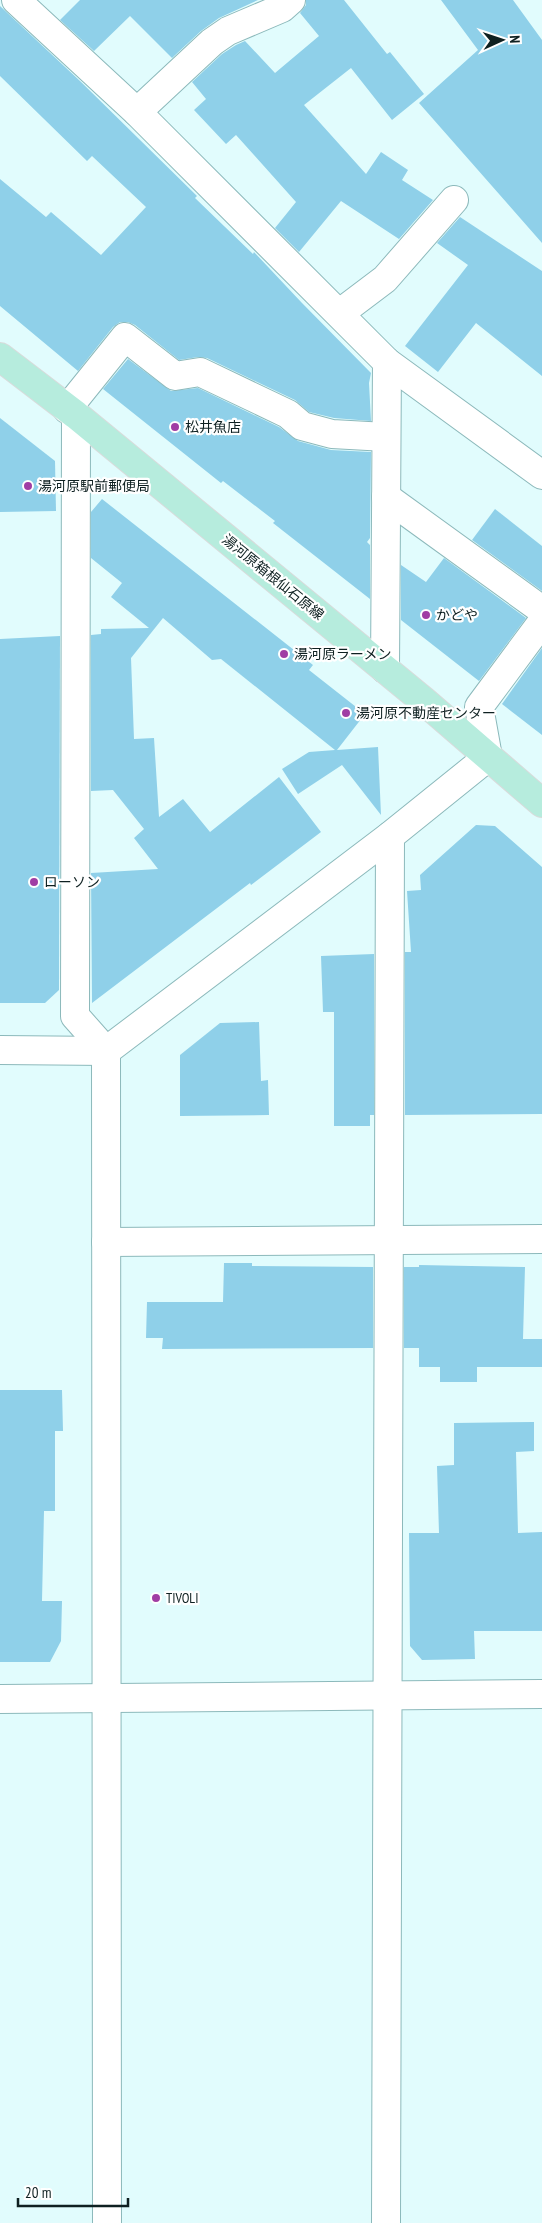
<svg xmlns="http://www.w3.org/2000/svg" width="542" height="2223" font-family="'PT Sans Narrow','Noto Sans JP',sans-serif">
<style>
.building{fill:#8fd0e9}
.lines{fill:none;stroke-linecap:round;stroke-linejoin:round}
.minor-casing{stroke:#8cb9bb;stroke-width:30}
.major-casing{stroke:#d8dbdb;stroke-width:30}
.minor{stroke:#fff;stroke-width:28}
.major{stroke:#b6ecdd;stroke-width:28}
.poi-dot{fill:#a03da4;stroke:#fff;stroke-width:2}
.labels{text-anchor:middle;stroke-width:4.5;stroke-linejoin:round;paint-order:stroke}
.poi-label{font-size:14px;fill:#0e2021;stroke:#fff;text-anchor:start}
.street-label{font-size:14px;fill:#0e2021;stroke:#fff}
</style>
<rect width="100%" height="100%" fill="#e1fcfd"/>
<g class="building">
<path d="M80,0H258L219,18L201,31L172,58L130,16L94,51L60,20Z"/>
<path d="M306,0H344L387,54L390,52L424,94L392,120L351,68L304,105L366,174L381,152L408,170L402,180L433,200L399,239L341,201L299,252L275,228L296,202L236,135L226,144L194,110L206,99L192,82L222,54L236,45L245,41L275,73L319,36L300,13L306,5Z"/>
<path d="M441,0H513L542,40V243L419,103L478,50Z"/>
<path d="M0,6L80,81L197,196L195,198L253,254L254,252L302,303L371,373L369,383L371,421L334,418L309,412L295,400L207,358L198,357L179,360L135,325L128,322H120L113,327L78,371L0,306V179L46,217L51,212L101,255L146,207L92,156L87,161L0,76Z"/>
<path d="M460,217L542,271V376L476,323L438,372L405,346L468,265L437,243Z"/>
<path d="M128,359L171,391L198,388L279,427L298,441L331,450L371,452L370,538L367,542L370,545V599L273,523L275,521L223,481L221,483L103,389Z"/>
<path d="M0,418L55,461L56,511L0,512Z"/>
<path d="M102,499L313,665L309,670L365,714L337,750L378,747L381,815L342,765L298,794L282,769L309,752L335,750L221,659L212,660L163,618L131,658L134,739L154,738L159,817L183,799L210,832L279,777L321,832L251,885L250,883L92,1003L91,873L158,869L134,838L144,829L113,790L91,791V635L101,634V629L149,628L111,597L122,583L91,558V512Z"/>
<path d="M495,509L542,546V591L472,540Z"/>
<path d="M444,558L526,618L479,681L401,620V565L426,582Z"/>
<path d="M60,636L59,990L45,1003H0V639Z"/>
<path d="M542,648V735L502,704Z"/>
<path d="M476,825L495,826L542,867V1114L405,1115V952H411L407,891L421,890L420,875Z"/>
<path d="M374,954V1115H370V1126H334V1012H323L321,956Z"/>
<path d="M259,1022L261,1081L268,1080L269,1115L180,1116V1055L220,1023Z"/>
<path d="M224,1263H252V1266L373,1267V1348L162,1349L163,1338H146L147,1302H223Z"/>
<path d="M419,1265L525,1267L523,1339H542V1367H477V1382H440V1367H419V1348H404V1267H419Z"/>
<path d="M0,1390H62L63,1431H55V1511H44L42,1601H62L61,1641L50,1662H0Z"/>
<path d="M534,1422V1451L516,1452L518,1533L542,1532V1631H474L475,1659L422,1660L410,1646L409,1533H439L437,1466L454,1465V1423Z"/>
</g>
<g class="lines">
<defs>
<g id="minor">
<path d="M16,0L137,112L387,362L542,475"/>
<path d="M137,112L212,42L228,31L282,8L291,0"/>
<path d="M340,313L385,279L454,200"/>
<path d="M67,409L125,337L175,376L200,372L288,414L302,426L332,434L386,437"/>
<path d="M76,415L75,1016L106,1051L107,2223"/>
<path d="M386,497L542,610"/>
<path d="M385,669L387,362"/>
<path d="M0,1050L106,1051L390,836L488,757L479,707L542,622"/>
<path d="M106,1242L542,1239"/>
<path d="M0,1699L542,1694"/>
<path d="M386,2223L390,836"/>
</g>
<path id="major" d="M0,357L76,415L425,702L542,803"/>
</defs>
<use href="#minor" class="minor-casing"/>
<use href="#major" class="major-casing"/>
<use href="#minor" class="minor"/>
<use href="#major" class="major"/>
</g>
<g class="poi-dot">
<circle cx="175" cy="427" r="5"/>
<circle cx="28" cy="486" r="5"/>
<circle cx="426" cy="615" r="5"/>
<circle cx="284" cy="654" r="5"/>
<circle cx="346" cy="713" r="5"/>
<circle cx="34" cy="882" r="5"/>
<circle cx="156" cy="1598" r="5"/>
</g>
<g class="labels">
<g class="poi-label">
<text x="185" y="432">松井魚店</text>
<text x="38" y="491">湯河原駅前郵便局</text>
<text x="436" y="620">かどや</text>
<text x="294" y="659">湯河原ラーメン</text>
<text x="356" y="718">湯河原不動産センター</text>
<text x="44" y="887">ローソン</text>
<text x="166" y="1603">TIVOLI</text>
</g>
<g class="street-label">
<text transform="translate(273 577) rotate(39)" y="5">湯河原箱根仙石原線</text>
</g>
</g>
<g transform="translate(502 40) rotate(87)" stroke="#ffffff" stroke-width="4" paint-order="stroke">
<path d="M0-4L9 19L0 12L-9 19Z" fill="#0e2021"/>
<text y="-8" font-size="14" font-weight="bold" text-anchor="middle" fill="#0e2021">N</text>
</g>
<path d="M18 2198v8h110v-8" fill="none" stroke="#0e2021" stroke-width="2.5"/>
<text x="25" y="2198" font-size="15" fill="#0e2021" stroke="#ffffff" stroke-width="4" paint-order="stroke">20 m</text>
</svg>
